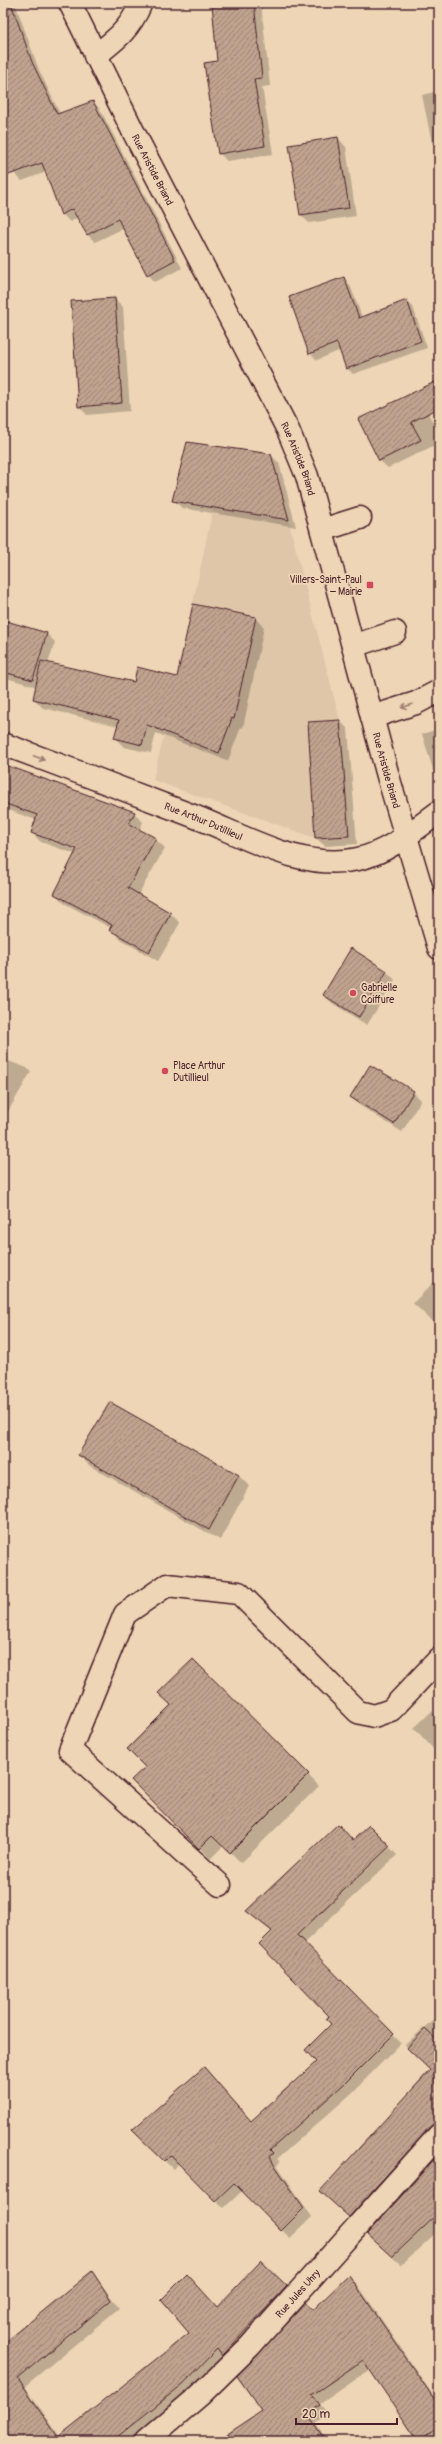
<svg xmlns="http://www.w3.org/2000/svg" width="442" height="2444" font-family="Pangolin,sans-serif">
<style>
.built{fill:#dfc6a9}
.shadow{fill:#0003}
.building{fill:url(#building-hatch);stroke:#4a1f2b}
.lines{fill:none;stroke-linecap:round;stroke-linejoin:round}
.minor-casing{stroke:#4a1f2b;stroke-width:25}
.minor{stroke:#edd5b5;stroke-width:22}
.oneway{stroke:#9c7a70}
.poi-dot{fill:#d1495b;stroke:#edd5b5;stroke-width:1.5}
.labels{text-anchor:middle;stroke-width:3.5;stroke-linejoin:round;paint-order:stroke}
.street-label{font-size:10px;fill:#4a1f2b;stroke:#edd5b5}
.poi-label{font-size:10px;fill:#4a1f2b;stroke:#edd5b5;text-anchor:start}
</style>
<defs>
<pattern id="building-hatch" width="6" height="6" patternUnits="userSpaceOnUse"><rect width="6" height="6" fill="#bfa38e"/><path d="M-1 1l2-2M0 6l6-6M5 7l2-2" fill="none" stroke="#9d8474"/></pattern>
</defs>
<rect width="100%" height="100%" fill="#edd5b5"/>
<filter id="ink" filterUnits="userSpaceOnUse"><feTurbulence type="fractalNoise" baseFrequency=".025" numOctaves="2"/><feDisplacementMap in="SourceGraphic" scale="8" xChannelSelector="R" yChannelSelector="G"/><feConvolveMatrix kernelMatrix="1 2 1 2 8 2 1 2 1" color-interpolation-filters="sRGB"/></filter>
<g filter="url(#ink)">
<path class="built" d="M187,442L271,454L340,720L349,836L315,838L153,780L172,702L213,508L172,501Z"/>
<g class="shadow">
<path d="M3,3H15L39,70L60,114L93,102L100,109L182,268L155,282L148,274L124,228L95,242L88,235L78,217L70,222L62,214L46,172L22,181L14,173L3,151Z"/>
<path d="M213,3H263H261L270,86L262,87L273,154L227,161L219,153L218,62Z"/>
<path d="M439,91V149L432,143L422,95Z"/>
<path d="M338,138L346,147L356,216L309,223L301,215Z"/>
<path d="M344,278L350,285L362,317L407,301L413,307L427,348L353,374L347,368L341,350L317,360L310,353Z"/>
<path d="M115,299L123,307L130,411L87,415L79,406Z"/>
<path d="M422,402L439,434V443L388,468L379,460Z"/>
<path d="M271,455L279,463L296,527L182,508L173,500Z"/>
<path d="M255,618L264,627L243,728L241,727L228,761L156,733L151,753L124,747L115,738L118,726L43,708L34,699L37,687L3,677V624L46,633L55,642L48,664L134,683L178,678Z"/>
<path d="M340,721L348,729L357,844L325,846L316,838Z"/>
<path d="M439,729V782L436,779L422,734Z"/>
<path d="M3,765L134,813L143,822L140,830L155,839L165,848L138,895L171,914L180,923L158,961L120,939L111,928L64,903L55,894L75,854L41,842L32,833L36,820L3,808Z"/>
<path d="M351,949L387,972L395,980L367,1025L332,1003L324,995Z"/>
<path d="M3,1059L27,1068L31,1072L3,1120Z"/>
<path d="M413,1092L421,1100L402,1132L359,1105L351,1097Z"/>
<path d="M439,1277V1328L413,1303Z"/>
<path d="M79,1455L239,1476L249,1486L220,1540L90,1466Z"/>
<path d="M193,1660L319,1786L241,1863L224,1845L210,1859L200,1848L146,1767Z"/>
<path d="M432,1711L439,1719V1755L414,1728Z"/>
<path d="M369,1826L397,1855L304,1943L401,2043L352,2093L277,2159L280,2162L277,2165L312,2217L290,2238L242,2191L224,2208L179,2163L173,2169L133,2130L251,2122L318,2062L333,2024L330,2016L272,1932L247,1911L354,1841Z"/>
<path d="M439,2014V2125L357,2224L329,2199L431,2070L405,2045Z"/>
<path d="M439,2155V2233L438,2231L401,2265L377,2243Z"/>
<path d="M92,2272L119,2308L25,2386L60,2437L191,2334L287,2286L294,2294L191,2392L128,2441H3V2345Z"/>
<path d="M349,2276L358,2285L439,2404V2441H420L371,2369L320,2404L328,2414L316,2423L328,2441H219L263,2412L313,2311Z"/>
</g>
<g class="building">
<path d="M3,3H11L32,62L57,114L93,101L175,260L147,275L118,219L87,235L72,209L61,215L42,163L3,177Z"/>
<path d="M212,3H254L262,78L254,79L265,146L218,154L204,63L217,61Z"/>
<path d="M338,137L349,208L300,215L289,145Z"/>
<path d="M344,277L359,318L407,300L421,341L346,369L337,343L309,354L289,297Z"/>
<path d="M115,298L122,403L78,407L71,301Z"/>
<path d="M439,380V408L411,422L421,440L379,461L358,419Z"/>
<path d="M187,442L271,454L289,520L172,501Z"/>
<path d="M193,604L256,617L234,719L232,718L219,753L147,725L142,745L114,738L119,720L33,699L41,661L134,682L137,667L177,677Z"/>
<path d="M3,620L47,633L33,680L3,672Z"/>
<path d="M340,720L349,836L315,838L308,722Z"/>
<path d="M3,764L135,812L129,824L156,838L128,888L171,913L149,952L109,930L112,925L54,894L77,849L31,833L37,815L3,803Z"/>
<path d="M351,948L387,971L359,1017L323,995Z"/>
<path d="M370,1065L414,1091L394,1124L350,1097Z"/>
<path d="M110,1402L239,1475L209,1530L78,1455Z"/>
<path d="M193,1659L309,1774L230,1853L212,1836L199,1849L131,1780L145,1767L127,1749L171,1705L158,1693Z"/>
<path d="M338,1824L353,1840L369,1825L390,1846L297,1935L394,2034L344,2084L270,2150L273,2153L269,2157L304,2208L281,2231L234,2183L215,2201L170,2155L164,2161L132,2130L204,2067L251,2121L316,2062L305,2050L331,2024L326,2019L329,2016L259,1944L272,1931L246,1911Z"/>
<path d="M425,2029L439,2042V2123L430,2127L349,2217L320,2191L430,2070L407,2048Z"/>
<path d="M439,2154V2213L392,2257L367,2234Z"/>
<path d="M261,2261L287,2286L222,2356L217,2349L183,2384L112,2441H3V2344L92,2271L111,2300L18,2378L58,2437L189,2333L161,2300L187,2274L217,2307Z"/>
<path d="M349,2275L439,2406V2427L418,2441L363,2360L312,2395L320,2405L308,2414L326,2441H217L262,2411L237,2376L305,2303L313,2310Z"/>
</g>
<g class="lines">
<defs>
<g id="minor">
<path id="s1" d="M70,3L133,131L288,430L307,476L388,776L439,948"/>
<path d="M95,56C117,39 130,29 141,3"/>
<path d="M322,530L360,518"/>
<path d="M353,646L395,632"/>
<path d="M372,717L416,703L439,691"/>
<path id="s2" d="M3,744C65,767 126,790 188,814C240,833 300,872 358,859C389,852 414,830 439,812"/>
<path d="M220,1885L70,1750L125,1614L167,1585L239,1593L358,1712L374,1716L391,1710L439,1659"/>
<path id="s3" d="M146,2441L200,2395L250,2346L439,2135"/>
</g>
</defs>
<use href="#minor" class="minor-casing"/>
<use href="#minor" class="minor"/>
</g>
<defs><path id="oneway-shaft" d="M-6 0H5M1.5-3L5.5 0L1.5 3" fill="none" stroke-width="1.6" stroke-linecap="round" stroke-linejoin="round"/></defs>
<g class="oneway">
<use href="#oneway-shaft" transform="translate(407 706) rotate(162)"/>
<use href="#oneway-shaft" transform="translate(39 758) rotate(21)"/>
</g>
</g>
<g class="poi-dot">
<rect x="366" y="581" width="8" height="8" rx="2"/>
<circle cx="353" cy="993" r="4"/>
<circle cx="165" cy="1071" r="4"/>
</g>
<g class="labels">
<g class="street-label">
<text dy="4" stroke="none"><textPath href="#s1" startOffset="186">Rue Aristide Briand</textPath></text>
<text dy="4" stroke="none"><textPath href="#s1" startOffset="510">Rue Aristide Briand</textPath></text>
<text dy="4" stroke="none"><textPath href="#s1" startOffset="834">Rue Aristide Briand</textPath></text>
<text dy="4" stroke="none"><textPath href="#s2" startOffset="215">Rue Arthur Dutillieul</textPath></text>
<text dy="4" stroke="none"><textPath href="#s3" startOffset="212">Rue Jules Uhry</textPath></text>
</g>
<g class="poi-label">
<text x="362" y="583" text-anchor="end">Villers-Saint-Paul<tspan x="362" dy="12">– Mairie</tspan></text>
<text x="361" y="991">Gabrielle<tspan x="361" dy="12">Coiffure</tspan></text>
<text x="173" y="1069">Place Arthur<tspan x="173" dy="12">Dutillieul</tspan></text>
</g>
</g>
<rect width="442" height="2444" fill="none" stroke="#edd5b5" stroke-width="16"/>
<rect x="8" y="8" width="426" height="2428" fill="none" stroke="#4a1f2b" stroke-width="1.5" filter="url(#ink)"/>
<path d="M296 2418v6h101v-6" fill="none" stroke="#4a1f2b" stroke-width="2"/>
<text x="302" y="2418" font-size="12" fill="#4a1f2b" stroke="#edd5b5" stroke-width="3" paint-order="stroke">20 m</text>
</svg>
